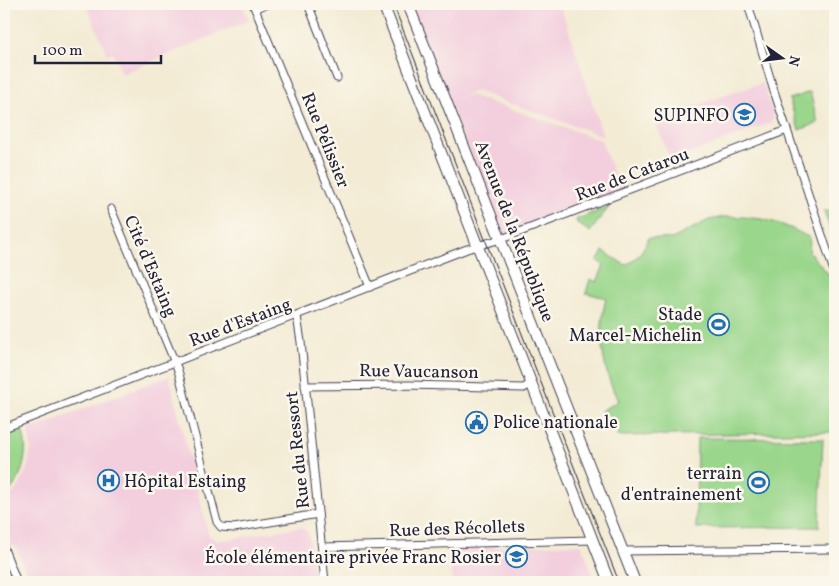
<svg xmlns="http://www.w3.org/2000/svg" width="839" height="586" font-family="Vollkorn,serif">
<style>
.built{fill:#f3cfde}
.green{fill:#9ad68b;stroke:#5e7c63}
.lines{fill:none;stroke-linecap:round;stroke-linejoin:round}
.street-casing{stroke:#414052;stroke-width:9}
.secondary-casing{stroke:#414052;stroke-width:12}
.street{stroke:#fff;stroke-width:7}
.secondary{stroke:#fff;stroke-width:10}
.tram{stroke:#22223b;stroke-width:1}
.labels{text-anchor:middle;stroke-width:5;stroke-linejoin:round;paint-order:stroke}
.poi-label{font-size:18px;fill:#22223b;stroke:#fbf7ec;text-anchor:end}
.street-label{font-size:18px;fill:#22223b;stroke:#fbf7ec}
</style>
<rect width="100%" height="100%" fill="#fbf7ec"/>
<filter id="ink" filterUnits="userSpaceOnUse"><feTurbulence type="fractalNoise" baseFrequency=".02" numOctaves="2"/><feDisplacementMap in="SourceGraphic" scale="10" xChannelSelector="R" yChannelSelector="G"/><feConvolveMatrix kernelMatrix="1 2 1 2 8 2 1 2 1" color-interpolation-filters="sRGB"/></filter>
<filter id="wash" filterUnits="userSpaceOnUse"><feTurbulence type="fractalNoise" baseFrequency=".0096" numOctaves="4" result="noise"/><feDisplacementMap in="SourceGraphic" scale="20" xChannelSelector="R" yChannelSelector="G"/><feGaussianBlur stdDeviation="1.12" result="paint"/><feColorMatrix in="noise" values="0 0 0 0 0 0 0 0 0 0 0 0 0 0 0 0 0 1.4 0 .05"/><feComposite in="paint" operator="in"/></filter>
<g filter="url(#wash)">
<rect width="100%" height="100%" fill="#f3ebd4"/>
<g class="built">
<path d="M86,4H242L249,20L122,74L113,52L107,54Z"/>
<path d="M408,4H560L603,136L476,91L450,102L470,95L601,140L621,193L505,237Z"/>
<path d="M763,83L774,117L770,123L671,161L654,119Z"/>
<path d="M169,376L209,536L217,541L301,527L309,533L314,582H30L15,545L10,546L8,529L4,517V504L20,485L28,465L31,448L28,430Z"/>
<path d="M581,544L596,582H452L451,548Z"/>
</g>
<g class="green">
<path d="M810,92L818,123L799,130L789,99Z"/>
<path d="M609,207L590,232L576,222L577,219Z"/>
<path d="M824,211L835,212V234H832Z"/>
<path d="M724,217C760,216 779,221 810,238L809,252L830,276L835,287V375L831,386L835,388V432L617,436L618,428L608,413L603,415L601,411L618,401C602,367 597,336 606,298L586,293L590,279L597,282L604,265L597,261L603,251L625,265C635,262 645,249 648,238L672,239L709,220Z"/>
<path d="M21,427C31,451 23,480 4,497V433Z"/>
<path d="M697,438L823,439L819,527L696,528Z"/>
</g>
</g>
<g filter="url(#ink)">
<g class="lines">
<defs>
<g id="street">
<path d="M253,4L370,287"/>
<path d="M308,4L337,78"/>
<path d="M748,4L773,88L835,274"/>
<path d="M255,8L267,4"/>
<path d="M111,209L178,370L217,522L221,527L234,528L318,514"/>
<path d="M297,316L301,342L325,582"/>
<path d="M305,386L410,385L524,388L531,383"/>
<path d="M4,428L467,249L504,238L787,130"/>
<path d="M322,547L593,540"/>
<path d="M4,549L17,582"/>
<path d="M622,551L835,549"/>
</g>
<g id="secondary">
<path d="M383,4L609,582"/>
<path d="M408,4L635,582"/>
</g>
</defs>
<use href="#street" class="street-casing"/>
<use href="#secondary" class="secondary-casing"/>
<use href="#street" class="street"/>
<use href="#secondary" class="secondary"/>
<path class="tram" d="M393,4L619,582"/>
</g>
</g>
<defs>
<symbol id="university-ring" viewBox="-11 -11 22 22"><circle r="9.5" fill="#fbf7ec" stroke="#1f6fb2" stroke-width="1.5"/><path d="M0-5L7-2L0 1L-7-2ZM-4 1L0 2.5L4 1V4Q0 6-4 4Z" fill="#1f6fb2"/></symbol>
<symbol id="stadium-ring" viewBox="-11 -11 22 22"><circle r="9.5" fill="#fbf7ec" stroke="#1f6fb2" stroke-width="1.5"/><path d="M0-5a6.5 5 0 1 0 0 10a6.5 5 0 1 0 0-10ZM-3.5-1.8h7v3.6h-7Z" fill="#1f6fb2"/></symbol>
<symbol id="civic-ring" viewBox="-11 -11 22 22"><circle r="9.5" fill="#fbf7ec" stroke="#1f6fb2" stroke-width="1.5"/><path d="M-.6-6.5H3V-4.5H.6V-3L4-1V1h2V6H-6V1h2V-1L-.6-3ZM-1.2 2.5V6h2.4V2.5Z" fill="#1f6fb2"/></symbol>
<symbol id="hospital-ring" viewBox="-11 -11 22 22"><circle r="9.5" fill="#fbf7ec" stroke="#1f6fb2" stroke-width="1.5"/><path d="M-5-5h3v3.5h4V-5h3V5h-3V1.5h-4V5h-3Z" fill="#1f6fb2"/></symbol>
<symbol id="school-ring" viewBox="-11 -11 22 22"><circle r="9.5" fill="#fbf7ec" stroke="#1f6fb2" stroke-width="1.5"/><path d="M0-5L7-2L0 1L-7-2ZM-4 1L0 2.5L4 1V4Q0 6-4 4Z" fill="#1f6fb2"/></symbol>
</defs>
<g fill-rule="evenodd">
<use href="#university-ring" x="732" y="102" width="25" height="25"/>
<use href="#stadium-ring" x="706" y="312" width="25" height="25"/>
<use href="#civic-ring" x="464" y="410" width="25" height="25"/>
<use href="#hospital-ring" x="96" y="468" width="25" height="25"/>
<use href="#stadium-ring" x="746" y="470" width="25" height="25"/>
<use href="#school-ring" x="504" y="544" width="25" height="25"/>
</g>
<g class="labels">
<g class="poi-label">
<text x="729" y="121">SUPINFO</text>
<text x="702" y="320">Stade<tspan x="702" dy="21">Marcel-Michelin</tspan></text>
<text x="493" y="428" text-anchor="start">Police nationale</text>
<text x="742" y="479">terrain<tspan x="742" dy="21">d'entrainement</tspan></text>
<text x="124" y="487" text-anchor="start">Hôpital Estaing</text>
<text x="501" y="563">École élémentaire privée Franc Rosier</text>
</g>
<g class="street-label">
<text transform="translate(326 140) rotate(68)" y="6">Rue Pélissier</text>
<text transform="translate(632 174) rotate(-21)" y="6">Rue de Catarou</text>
<text transform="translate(515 231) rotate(69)" y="6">Avenue de la République</text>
<text transform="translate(151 266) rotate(67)" y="6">Cité d'Estaing</text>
<text transform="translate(240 322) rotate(-21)" y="6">Rue d'Estaing</text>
<text transform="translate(419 371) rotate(1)" y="6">Rue Vaucanson</text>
<text transform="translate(297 450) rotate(-96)" y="6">Rue du Ressort</text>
<text transform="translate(457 528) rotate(-2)" y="6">Rue des Récollets</text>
</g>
</g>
<rect width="839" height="586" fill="none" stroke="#fbf7ec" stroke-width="20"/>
<g transform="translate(782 58) rotate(104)" stroke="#fbf7ec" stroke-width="4" paint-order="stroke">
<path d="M0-4L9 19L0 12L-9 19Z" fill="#22223b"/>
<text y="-8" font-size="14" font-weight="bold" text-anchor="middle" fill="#22223b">N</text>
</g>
<path d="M35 55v8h126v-8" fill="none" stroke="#22223b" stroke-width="2.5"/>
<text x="42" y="55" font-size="15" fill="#22223b" stroke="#fbf7ec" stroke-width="4" paint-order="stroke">100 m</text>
</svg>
